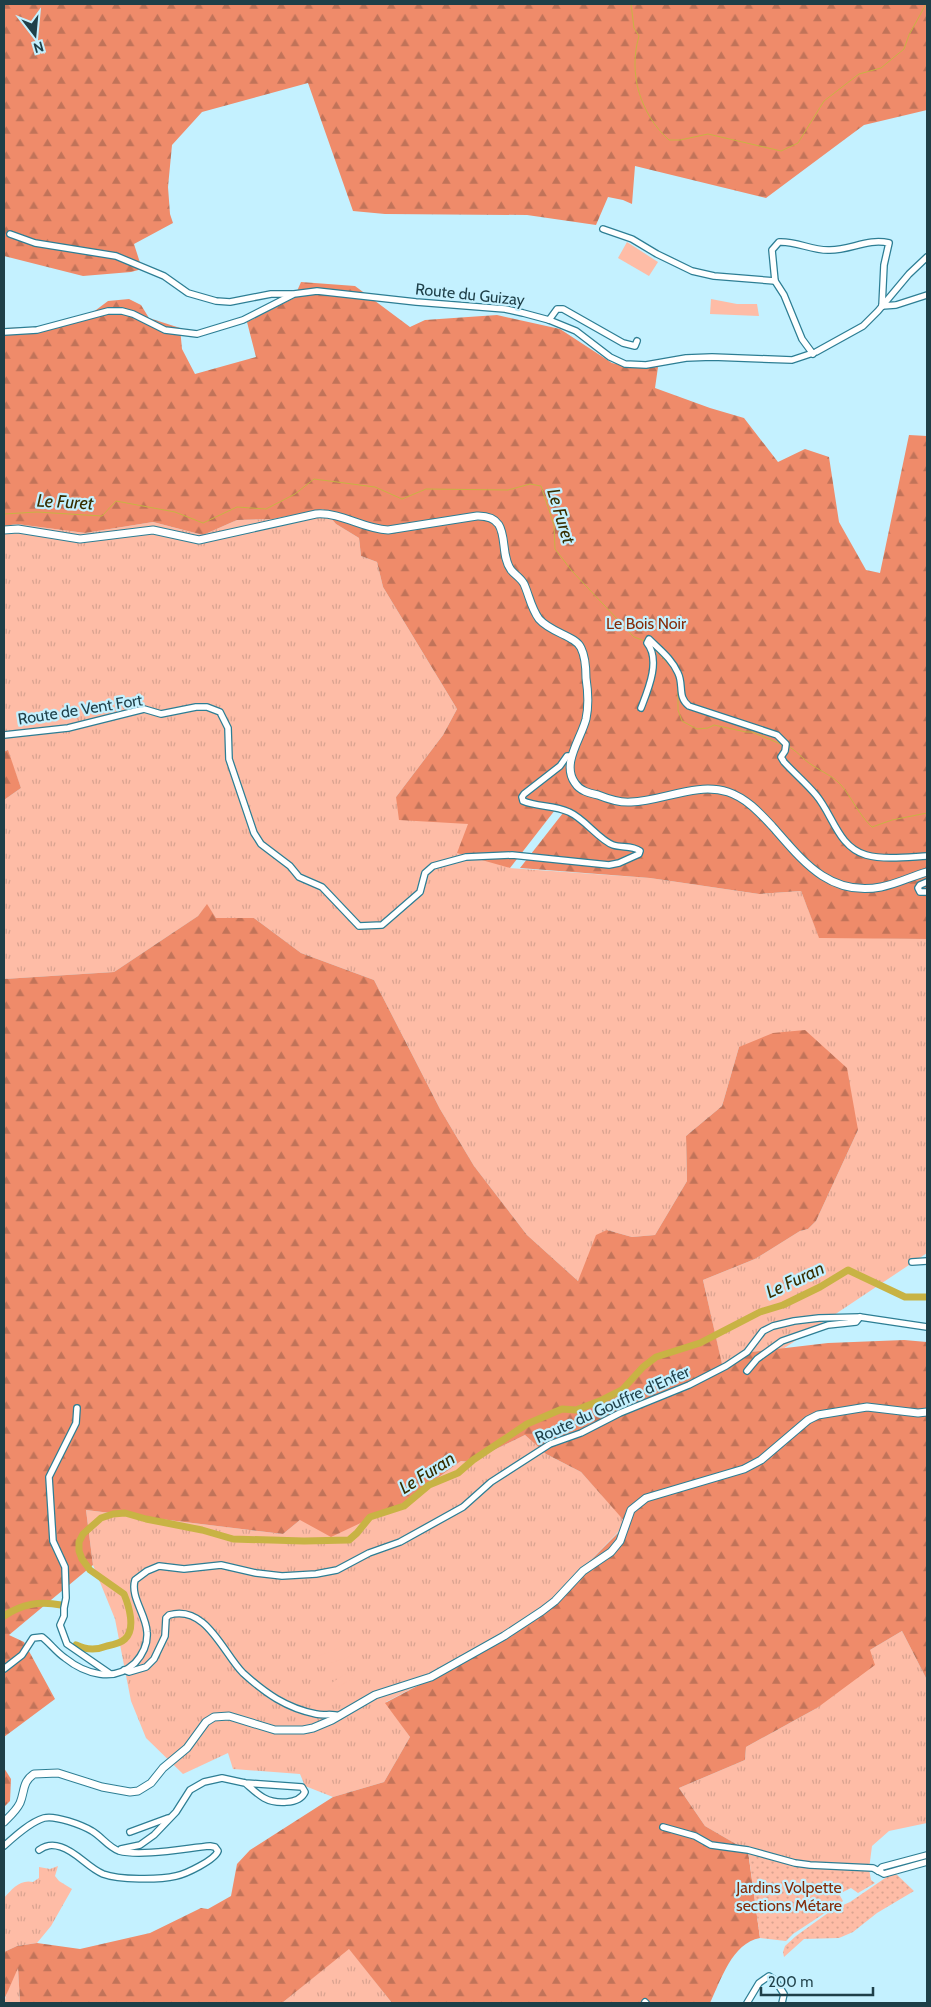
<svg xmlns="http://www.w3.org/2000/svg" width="931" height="2007" font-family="Cabin,sans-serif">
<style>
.grass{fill:url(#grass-tufts)}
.forest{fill:url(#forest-firs)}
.garden{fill:url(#garden-dots)}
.pitch{fill:#febca6}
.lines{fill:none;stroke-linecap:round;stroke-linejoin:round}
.stream{stroke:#c8b344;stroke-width:1}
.river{stroke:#c8b344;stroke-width:7}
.minor-casing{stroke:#2d7e94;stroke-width:8}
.major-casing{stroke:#2d7e94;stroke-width:9}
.minor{stroke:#fff;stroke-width:5.5}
.major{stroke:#fff;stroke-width:7}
.labels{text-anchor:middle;stroke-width:4.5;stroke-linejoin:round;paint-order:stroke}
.street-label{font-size:16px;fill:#1e3f48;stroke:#c4f1ff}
.park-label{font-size:16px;fill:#852c08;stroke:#c4f1ff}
.water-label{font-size:18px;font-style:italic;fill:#372e00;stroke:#c4f1ff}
</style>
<defs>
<pattern id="grass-tufts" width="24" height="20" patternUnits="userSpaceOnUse" patternTransform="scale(1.25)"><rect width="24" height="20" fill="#febca6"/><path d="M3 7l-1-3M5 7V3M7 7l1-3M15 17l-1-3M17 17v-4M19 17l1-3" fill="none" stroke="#d9a390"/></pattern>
<pattern id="forest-firs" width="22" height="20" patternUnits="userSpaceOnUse" patternTransform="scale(1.25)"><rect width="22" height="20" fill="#ef8b6a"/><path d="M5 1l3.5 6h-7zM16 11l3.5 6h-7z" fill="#c17359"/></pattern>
<pattern id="garden-dots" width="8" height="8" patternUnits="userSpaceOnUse" patternTransform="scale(1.25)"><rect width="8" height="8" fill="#febca6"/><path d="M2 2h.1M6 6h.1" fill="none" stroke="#d9a390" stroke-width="1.8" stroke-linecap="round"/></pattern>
</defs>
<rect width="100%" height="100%" fill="#c4f1ff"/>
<g class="grass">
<path d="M323,509L336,524L359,538L361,556L377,562L383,587L457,709L443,735L396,797L468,824L509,868L650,878L759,894L801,891L819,937L927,939V1253L783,1349L751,1352L722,1365L703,1280L755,1259L800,1231L808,1229L816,1221L858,1130L739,1047L722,1106L686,1136L687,1181L655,1235L632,1237L607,1230L578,1281L527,1235L474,1166L440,1109L374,980L301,953L254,918H216L207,905L198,916L114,972L4,979V800L21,788L7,750L4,751V526L17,524L85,533L153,522L203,535L237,520L273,519Z"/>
<path d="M525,1435L546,1454L581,1472L627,1523L568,1583L512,1636L386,1702L410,1737L384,1782L333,1797L305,1786L300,1774L233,1769L228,1753L183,1774L146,1738L131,1701L115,1619L93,1565L86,1510L283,1534L300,1520L403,1503L461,1461L469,1462Z"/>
<path d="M902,1631L927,1680V1823L889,1831L872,1846L869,1869L820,1867L748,1851L705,1826L679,1788L745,1760L746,1747L817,1708L870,1650Z"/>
<path d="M58,1866L55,1876L59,1881L72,1889L51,1926L37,1943L17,1946L4,1952V1898C12,1889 20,1879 33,1882L39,1878V1867L50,1869Z"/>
<path d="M349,1948L392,2003H282Z"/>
<path d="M18,1967L20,2003H4L11,1979Z"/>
</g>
<g class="forest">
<path d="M4,4H927V110L864,125L766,198L635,166L632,204L623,200L608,197L596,225L527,215L385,214L353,211L308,83L202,112L172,145L168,187L170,214L173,223L134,244L142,269L131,272L83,276L4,256Z"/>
<path d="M301,282L355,286L410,327L425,320L497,315L560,329L612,363L634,368L658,367L655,388L710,408L744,418L778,462L805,449L829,457L839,522L866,570L880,573L909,435L927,436V939L819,938L801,891L759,894L650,878L520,868L563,813L555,810L510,868L457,853L468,824L399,820L396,797L443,735L457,709L383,587L377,562L361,556L359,538L336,524L323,509L273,519L237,520L203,535L153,522L85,533L17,524L4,526V328L38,327L92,313L108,301L129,299L141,305L149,318L180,328L182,349L195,374L256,357L247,322L294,298Z"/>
<path d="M8,750L21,788L4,800V751Z"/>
<path d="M207,904L216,918H254L301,953L374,980L440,1109L474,1166L527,1235L578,1281L596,1235L607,1230L632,1237L655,1235L687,1181L686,1136L722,1106L739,1047L773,1033L805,1030L847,1068L858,1130L816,1221L808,1229L800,1231L755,1259L703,1280L722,1364L751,1352L828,1343L904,1340L927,1342V1680L902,1631L870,1650L875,1665L817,1708L746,1747L745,1760L679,1788L705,1826L748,1851L760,1938C732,1943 721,1980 710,2003H392L349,1949L282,2003H20L18,1968L4,2000V1952L17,1946L37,1943L80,1949L150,1933L201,1908L208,1909L231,1896L237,1864L250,1850L333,1797L384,1782L410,1737L385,1703L512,1636L568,1583L627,1524L581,1472L546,1454L525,1435L469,1462L461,1461L403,1503L331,1537L300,1520L283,1534L86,1510L93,1565L9,1635L24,1642L55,1699L4,1737V979L114,972L198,916Z"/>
<path d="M4,1768L11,1779L10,1801L4,1807Z"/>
</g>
<g class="garden">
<path d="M748,1851L820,1867L869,1869L871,1880L875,1883L858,1893L851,1888L839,1894L843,1901L793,1934L786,1941L760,1938Z"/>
<path d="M894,1872L914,1891L877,1913L853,1932L839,1938L804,1939L784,1957L783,1952L785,1946L796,1936L832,1910L850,1902Z"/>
</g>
<g class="pitch">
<path d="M627,242L658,262L649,276L618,258Z"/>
<path d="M711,299L737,304H757L759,316L710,314Z"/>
<path d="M347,1645L351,1656L322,1666L318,1656Z"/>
<path d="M350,1671L354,1677L334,1690L330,1684Z"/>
</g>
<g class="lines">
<g class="stream">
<path d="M631,4L634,28L639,36C628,73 640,114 669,140H680L708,134L781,151L798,143L824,101L859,74L881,68L904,49L909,35L926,4"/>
<path d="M4,514L37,512L102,516L116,501L175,512L203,523L237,507L266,509L295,494L314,479L375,487L402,499L426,489L508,490L530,484L541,486L554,525L555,549L572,571L634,637L645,641"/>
<path d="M652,646L673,669"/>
<path d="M678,683V710L682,721L697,729L708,728L714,725L746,732H752L783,745"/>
<path d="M787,746C797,750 802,759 812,765C822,772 833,776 841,785C852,798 859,815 872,827L892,820L927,813"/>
</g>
<g class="river">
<path d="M4,1616C22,1604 39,1601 61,1605"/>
<path d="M76,1645C86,1650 97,1650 107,1646C112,1645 121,1643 125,1639C136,1629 129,1606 124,1594L90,1570L82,1559L79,1551V1542L83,1534L101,1518L113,1514L125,1513L146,1519L202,1530L233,1539L304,1541L349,1540L357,1533L370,1517L404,1506L429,1485L458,1473L473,1460L527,1424L562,1409L576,1410L602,1400L622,1390L643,1367L656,1357L700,1343L760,1312L783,1305L820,1287L848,1270L905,1297H927"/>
</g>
<defs>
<g id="minor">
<path d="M603,229L632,239L657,254L692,271L714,276L775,281"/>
<path d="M10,234L35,243L116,256L164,276L188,293L216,301L230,302L271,294H292"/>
<path d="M882,306L896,305L927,295"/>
<path d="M549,320L557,309H563L623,343L635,346L637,341"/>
<path d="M4,332L37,330L108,311H122L133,314L165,330L197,334L243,320L294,294L317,291L416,302L505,309L523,313L549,320L576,331L610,357L625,364L646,365L686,358L712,357L792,360L816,352L863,326L878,311L909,274L927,257"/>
<path d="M813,354L802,339L784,295L775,281L772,250L779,242C797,241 812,251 830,250C851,250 868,238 889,243L884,265L882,306"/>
<path d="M641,708C648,690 661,660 647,643L649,639C660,650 672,659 678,673C684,685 677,697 689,706L777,735L786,744L785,751L781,757L784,762C794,773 806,783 816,795C833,815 838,847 866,855C885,860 908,857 927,856"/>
<path d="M4,735L68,728L144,709L161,714L196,707H207L220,712L228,728L229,759L254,833L261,844L290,866L299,877L322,887L359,926L382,925L420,892L425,873L433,866L466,857L512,855L609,865L619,863L639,854L640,851C632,845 622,848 613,845C599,840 585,819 569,812C554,805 537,807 523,801L522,797L524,794L560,766L567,756H572"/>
<path d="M927,882L920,885L918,888L920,892H927"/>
<path d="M912,1262L927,1261"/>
<path d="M747,1371L757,1359L782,1341L828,1325L856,1322L860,1317"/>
<path d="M77,1408L76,1423L49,1477L53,1541L65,1567L66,1598L64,1608V1616L60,1625L67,1644L109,1673"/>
<path d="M4,1669L22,1655L33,1638L42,1637C50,1643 56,1652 65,1658C85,1674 114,1683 135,1663C143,1654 148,1644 147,1632C146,1614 130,1597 135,1580L147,1571L159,1566L184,1569L221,1565L256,1573L282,1576L316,1574L337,1570L369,1553L400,1542L463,1507L491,1482L550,1444L581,1433L620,1413L689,1385L726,1366L747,1352L763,1331L773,1326L794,1321L819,1318L860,1317L927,1327"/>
<path d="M124,1670L129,1672L146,1667L154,1659L165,1636L166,1618L169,1615C206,1604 223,1653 243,1673C265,1693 286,1708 316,1714C324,1716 332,1713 339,1716"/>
<path d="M663,1827L695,1836L711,1845L748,1850L795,1863L810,1865L873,1868L884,1874L927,1862"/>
<path d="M130,1832L168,1818"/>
<path d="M4,1846C14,1837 30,1822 44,1818C55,1815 82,1825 92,1831C101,1836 108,1847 119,1851C141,1857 187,1848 210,1846L215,1847L218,1851C215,1860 186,1874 176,1876C159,1880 119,1880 103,1874C87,1867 77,1852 61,1847C52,1844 46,1845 39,1850"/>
<path d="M121,1849L140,1845L154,1835L176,1812L190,1790L204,1782L222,1778L245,1783L302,1787L305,1792C299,1805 275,1804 264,1798C257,1794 251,1788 245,1783"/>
<path d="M878,1871L882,1867L927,1855"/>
<path d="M645,2002L646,2003"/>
<path d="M747,2003L759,1983L769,1976L775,1980L784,1994L782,2003"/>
</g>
<g id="major">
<path d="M4,530L18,529L80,539L153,530L199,540L316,514C342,512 362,529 388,530L477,516C514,515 497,551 511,570C515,575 521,578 524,584C529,595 531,608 539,619C551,633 576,636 581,648C585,656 586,668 586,678C588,691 589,705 586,719C581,739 561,764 575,783C580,791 589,793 598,795C608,799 619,803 631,802C663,801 696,782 728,792C746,798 759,812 772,826C802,860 829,897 881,887C897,884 912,876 927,872"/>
<path d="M4,1822C10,1816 16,1811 20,1803C25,1791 22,1782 34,1774L58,1773L102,1787L130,1792L138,1791L151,1783L163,1768L187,1748L206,1722L214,1717L229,1716L275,1730H303L313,1728L332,1720L375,1695L431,1677L504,1636L542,1611L555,1601L583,1571L611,1552L620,1541L631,1510L646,1498L744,1469L761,1460L808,1420L818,1415L867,1407L918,1413L927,1412"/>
</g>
</defs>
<use href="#minor" class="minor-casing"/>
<use href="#major" class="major-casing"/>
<use href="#minor" class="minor"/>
<use href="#major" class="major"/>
</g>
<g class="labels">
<g class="street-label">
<text transform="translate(470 294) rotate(6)" y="6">Route du Guizay</text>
<text transform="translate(80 709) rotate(-9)" y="6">Route de Vent Fort</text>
<text transform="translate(612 1404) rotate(-24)" y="6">Route du Gouffre d'Enfer</text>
</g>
<g class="park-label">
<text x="646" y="629">Le Bois Noir</text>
<text x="789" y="1893">Jardins Volpette<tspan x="789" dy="18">sections Métare</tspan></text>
</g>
<g class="water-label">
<text transform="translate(65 502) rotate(3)" y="6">Le Furet</text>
<text transform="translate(561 516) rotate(73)" y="6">Le Furet</text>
<text transform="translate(795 1280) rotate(-25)" y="6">Le Furan</text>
<text transform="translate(427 1473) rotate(-32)" y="6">Le Furan</text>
</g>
</g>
<rect width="931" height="2007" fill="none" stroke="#1e3f48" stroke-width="10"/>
<g transform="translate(35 35) rotate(164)" stroke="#c4f1ff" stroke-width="4" paint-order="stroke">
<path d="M0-4L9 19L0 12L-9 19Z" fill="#1e3f48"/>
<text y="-8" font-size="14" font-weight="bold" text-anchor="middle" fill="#1e3f48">N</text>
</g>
<path d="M761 1987v8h112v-8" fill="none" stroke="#1e3f48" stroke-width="2.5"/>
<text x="768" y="1987" font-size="15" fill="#1e3f48" stroke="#c4f1ff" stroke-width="4" paint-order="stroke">200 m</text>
</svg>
